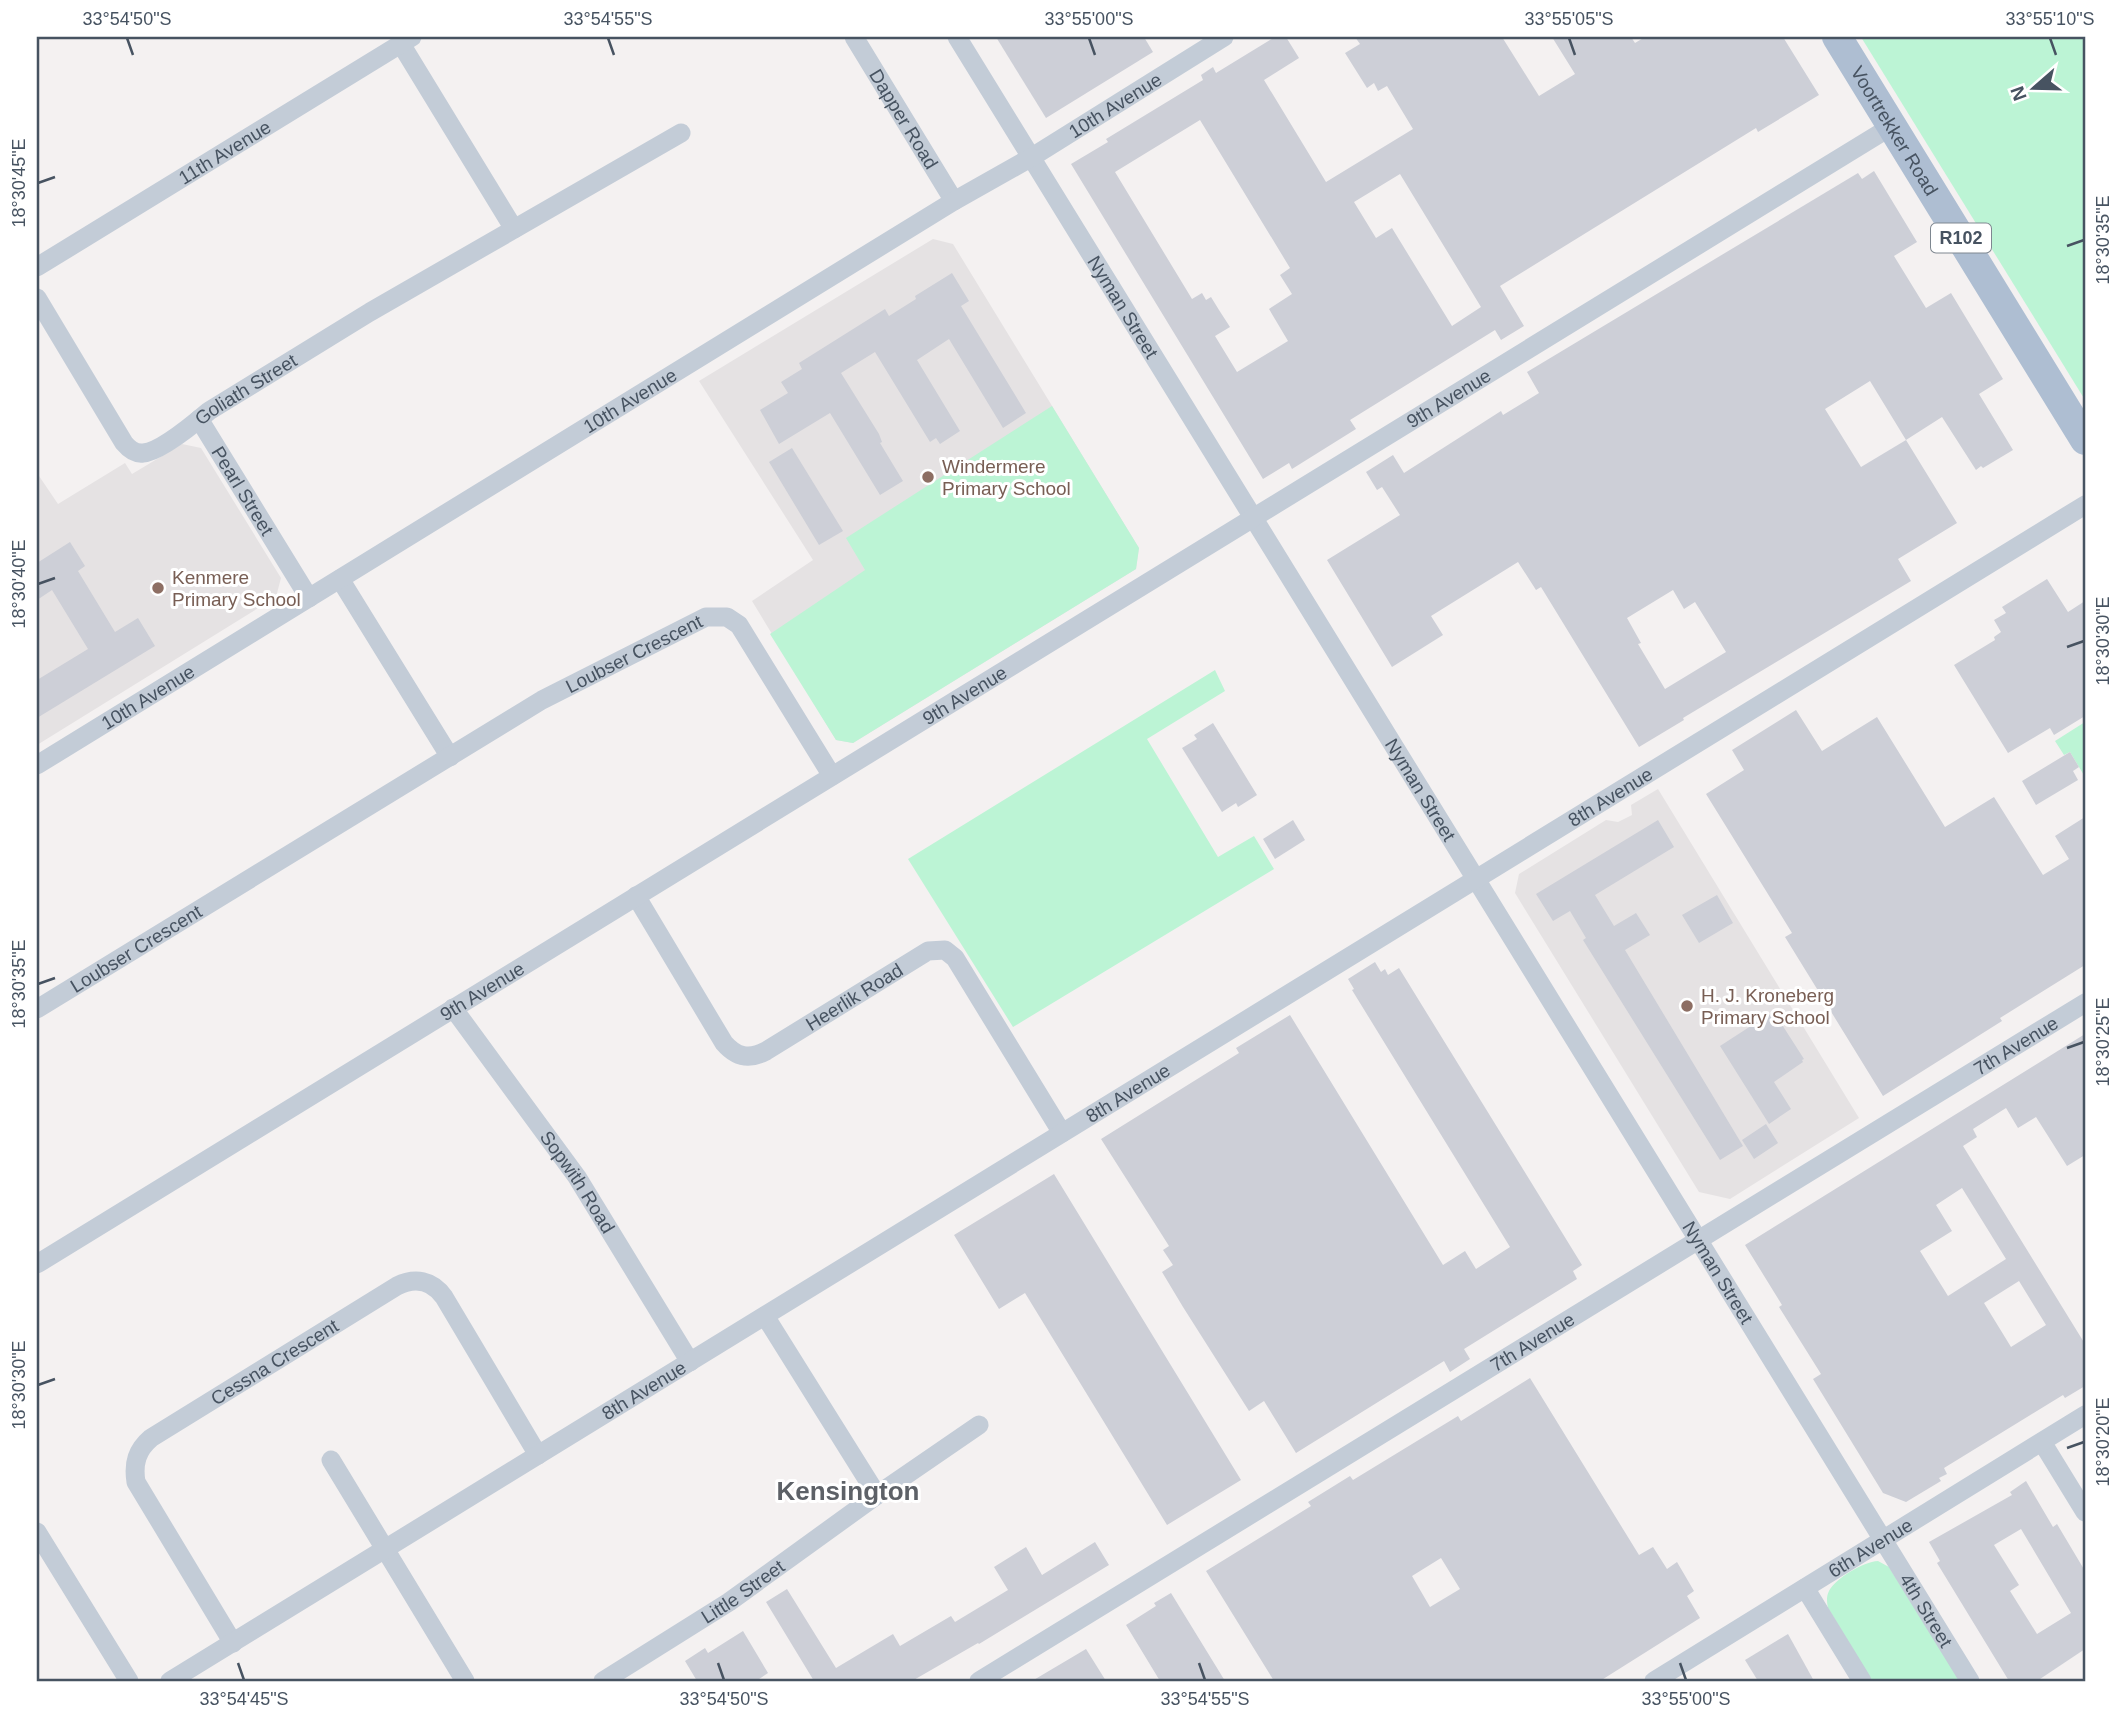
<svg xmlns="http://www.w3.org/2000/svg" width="2122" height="1718" font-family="Arial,sans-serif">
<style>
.education{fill:#e5e2e3}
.green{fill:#bcf4d5}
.building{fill:#cdcfd7;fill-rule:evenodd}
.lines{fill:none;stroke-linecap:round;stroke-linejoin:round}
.street{stroke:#c3ccd7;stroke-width:19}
.primary{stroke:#aebed2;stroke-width:30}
.ticks{fill:none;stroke:#475361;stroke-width:2.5}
.education-dot{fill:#8d6e63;stroke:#fff;stroke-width:2.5}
.labels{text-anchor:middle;stroke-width:6;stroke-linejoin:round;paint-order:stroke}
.shield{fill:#fff;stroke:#7e8790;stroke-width:2}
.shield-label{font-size:18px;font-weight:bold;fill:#475361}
.street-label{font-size:19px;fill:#475361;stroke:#fff}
.education-label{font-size:19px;fill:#785e54;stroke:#fff;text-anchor:start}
.district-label{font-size:26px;font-weight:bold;fill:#5d6167;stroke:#fff}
.neatline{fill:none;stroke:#475361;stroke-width:2.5}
.ticks-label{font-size:18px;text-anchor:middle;fill:#475361}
</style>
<rect width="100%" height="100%" fill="#f4f1f1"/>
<g class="education">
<path d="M933,239L953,244L1139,548L1136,569L853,743L836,740L752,601L813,560L699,381Z"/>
<path d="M182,444L201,448L281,578L276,597L37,745V473L58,504L125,463L132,474Z"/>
<path d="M1658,789L1859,1118L1730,1199L1699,1192L1515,893L1519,874L1606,820L1618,822L1632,815L1631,805Z"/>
</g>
<g class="green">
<path d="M1861,37H2085V400Z"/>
<path d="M1052,406L1139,548L1136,569L853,743L836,740L770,634L865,570L846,538Z"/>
<path d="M1215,670L1225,691L1147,739L1218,857L1254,836L1274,869L1013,1027L908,859Z"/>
<path d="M2085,722V777L2070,752L2064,755L2055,741Z"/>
<path d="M1878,1561L1889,1567L1960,1681H1872L1828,1608C1827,1602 1826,1597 1829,1591C1836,1578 1863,1562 1878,1561Z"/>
</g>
<g class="building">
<path d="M996,37H1144L1153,52L1046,118Z"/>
<path d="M1275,37H1286L1299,58L1264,80L1326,182L1413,129L1387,86L1378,91L1374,83L1367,88L1345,53L1360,44L1355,37H1502L1539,96L1575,74L1552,37H1631L1635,43L1645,37H1783L1819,95L1758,132L1756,128L1500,286L1524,326L1501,340L1495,330L1350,420L1356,429L1292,469L1289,463L1263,479L1071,164L1108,142L1106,139L1203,80L1201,75L1213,67L1216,73ZM1200,120L1290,268L1280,275L1292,294L1269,309L1288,341L1237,372L1215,336L1230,327L1219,310L1211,297L1206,300L1202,293L1192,299L1115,172ZM1400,174L1481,307L1452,326L1392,228L1376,238L1354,202Z"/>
<path d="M1874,171L1917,242L1894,256L1926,308L1951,293L2003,379L1979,394L2013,450L1983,468L1981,466L1976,470L1942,417L1906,440L1957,523L1898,559L1911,581L1683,718L1684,720L1639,747L1541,587L1536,590L1518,562L1431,616L1443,635L1392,667L1327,560L1400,515L1382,487L1377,490L1366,472L1393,455L1404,473L1501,411L1503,415L1539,393L1527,372L1858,173L1862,179ZM1870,381L1906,440L1861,467L1825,409ZM1673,590L1684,609L1695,602L1726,652L1665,689L1638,644L1641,643L1627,618Z"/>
<path d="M952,273L969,301L961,306L1026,413L1003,428L949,339L917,360L960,431L940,444L936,438L930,442L875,352L841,373L879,434L882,442L880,443L903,481L880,495L830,413L779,444L760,410L788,393L781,382L802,369L799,363L885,309L889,316L916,299L915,296Z"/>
<path d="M792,448L843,531L819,545L769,462Z"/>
<path d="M70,542L85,566L78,571L115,632L138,618L155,646L37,718V680L88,649L52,590L37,600V563Z"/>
<path d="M2047,579L2068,612L2085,601V716L2054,735L2050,728L2008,753L1954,665L1995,640L1994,637L2001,632L1994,620L2006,613L2002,607Z"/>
<path d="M1796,710L1822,751L1877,717L1945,827L1994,797L2043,875L2069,859L2055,836L2085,817V965L2000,1018L2002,1021L1883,1096L1785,937L1792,933L1706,794L1744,770L1732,750Z"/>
<path d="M1213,723L1257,795L1238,807L1236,803L1222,812L1182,748L1197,739L1194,735Z"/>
<path d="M2070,752L2079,767L2073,771L2078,780L2036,805L2022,781Z"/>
<path d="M1293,820L1305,840L1275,859L1263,839Z"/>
<path d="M1658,820L1674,847L1595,895L1614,926L1636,913L1650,935L1625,950L1743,1146L1720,1160L1583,940L1586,938L1570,911L1553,921L1536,894Z"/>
<path d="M1717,895L1733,923L1699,943L1682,915Z"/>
<path d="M1375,962L1381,972L1385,969L1388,975L1399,968L1582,1265L1573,1271L1577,1279L1464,1349L1470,1359L1450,1372L1444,1361L1296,1453L1264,1401L1249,1411L1183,1307L1162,1272L1173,1265L1163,1250L1169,1246L1101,1139L1239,1053L1236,1048L1290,1015L1443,1265L1465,1251L1476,1269L1510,1247L1352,990L1354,989L1348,979Z"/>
<path d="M1771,1013L1778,1022L1779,1020L1804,1059L1802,1060L1803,1062L1774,1082L1791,1109L1769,1124L1720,1046Z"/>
<path d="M2085,1034V1155L2067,1166L2036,1117L2018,1128L2006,1108L1973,1129L1977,1137L1963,1146L2085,1344V1386L2065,1398L2063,1395L1944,1468L1947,1474L1939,1478L1941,1481L1906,1502L1883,1493L1813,1379L1821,1374L1779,1307L1782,1305L1745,1245ZM1962,1188L2006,1259L1948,1296L1920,1251L1952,1231L1936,1205ZM2019,1281L2046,1325L2011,1347L1984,1303Z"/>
<path d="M1766,1124L1778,1143L1754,1159L1742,1140Z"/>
<path d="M1054,1174L1241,1480L1167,1525L1025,1293L999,1309L954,1235Z"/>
<path d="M1530,1378L1639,1555L1653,1547L1667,1569L1677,1562L1694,1591L1687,1596L1700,1618L1600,1681H1274L1206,1571L1311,1506L1308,1502L1350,1476L1353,1480L1458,1416L1461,1421ZM1441,1558L1460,1589L1430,1607L1412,1576Z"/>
<path d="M2026,1481L2053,1527L2057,1524L2085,1571V1649L2037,1681H2009L1937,1563L1940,1561L1929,1542L2012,1495L2010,1492ZM2021,1529L2071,1613L2037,1634L2010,1591L2019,1585L1994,1545Z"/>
<path d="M1095,1542L1109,1565L979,1644L978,1643L912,1681H814L766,1602L787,1589L836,1668L893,1634L900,1646L951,1616L955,1622L1008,1590L994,1567L1026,1547L1042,1575Z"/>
<path d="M1171,1593L1225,1681H1160L1126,1625L1156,1606L1154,1603Z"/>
<path d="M743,1631L768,1673L756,1681H697L685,1661L705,1648L708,1653Z"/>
<path d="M1788,1634L1814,1681H1758L1745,1660Z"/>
<path d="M1086,1649L1106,1681H1032Z"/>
</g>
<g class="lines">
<g class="street">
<path id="s1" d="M854,37L954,201"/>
<path id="s2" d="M957,37L1970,1681"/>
<path d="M401,44L514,229"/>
<path id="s3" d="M37,267L412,37"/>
<path id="s4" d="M37,298L124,443C129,449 135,454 143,453C160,452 196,422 209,411L370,312L681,133"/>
<path id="s5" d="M199,419L309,598"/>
<path d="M340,579L450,757"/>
<path id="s6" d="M37,765L954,201L1032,157L1224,37"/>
<path id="s7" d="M636,896L724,1043C736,1057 749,1060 766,1051L928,951L945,950L955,958L1062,1133"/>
<path id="s8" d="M453,1008L577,1177L690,1362"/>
<path id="s9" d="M37,1009L542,700L706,617H727L739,625L832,776"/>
<path id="s10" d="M37,1264L1892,126"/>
<path d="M765,1316L877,1495"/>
<path d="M2042,1442L2085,1512"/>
<path d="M331,1460L465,1681"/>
<path d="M37,1532L129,1681"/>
<path d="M1805,1588L1862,1681"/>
<path id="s11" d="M233,1643L136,1482C133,1463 137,1450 151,1438L397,1286C415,1277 432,1280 444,1297L538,1455"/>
<path id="s12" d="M170,1681L2085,505"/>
<path id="s13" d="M603,1681L729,1602L877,1495L979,1425"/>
<path id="s14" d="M979,1681L2085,1003"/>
<path id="s15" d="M1654,1681L2085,1415"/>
</g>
<path class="primary" id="s16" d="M1837,37L2085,440"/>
</g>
<path class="ticks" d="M127,38L133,55M608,38L614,55M1089,38L1095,55M1569,38L1575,55M2050,38L2056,55M38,183L55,177M2067,246L2084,240M38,584L55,578M2067,647L2084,641M38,984L55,978M2067,1048L2084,1042M38,1385L55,1379M2067,1448L2084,1442M238,1663L244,1680M718,1663L724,1680M1199,1663L1205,1680M1680,1663L1686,1680"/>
<g class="education-dot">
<circle cx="928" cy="477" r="7"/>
<circle cx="158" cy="588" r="7"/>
<circle cx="1687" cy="1006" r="7"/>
</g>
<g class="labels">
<rect class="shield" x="1931" y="223.5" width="60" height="29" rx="5"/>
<g class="shield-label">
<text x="1961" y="244">R102</text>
</g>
<g class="street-label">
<text dy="7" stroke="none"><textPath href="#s6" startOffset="1264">10th Avenue</textPath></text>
<text dy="7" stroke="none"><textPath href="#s1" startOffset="96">Dapper Road</textPath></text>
<text dy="7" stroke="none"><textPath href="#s16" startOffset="110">Voortrekker Road</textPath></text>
<text dy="7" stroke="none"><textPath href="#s3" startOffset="220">11th Avenue</textPath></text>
<text dy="7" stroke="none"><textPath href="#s2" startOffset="317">Nyman Street</textPath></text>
<text dy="7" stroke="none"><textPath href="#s4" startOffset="313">Goliath Street</textPath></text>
<text dy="7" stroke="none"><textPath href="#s10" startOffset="1656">9th Avenue</textPath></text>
<text dy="7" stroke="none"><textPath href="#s6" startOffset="696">10th Avenue</textPath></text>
<text dy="7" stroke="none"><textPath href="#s5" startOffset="84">Pearl Street</textPath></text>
<text dy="7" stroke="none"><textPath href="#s9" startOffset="695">Loubser Crescent</textPath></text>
<text dy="7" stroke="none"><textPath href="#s10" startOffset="1088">9th Avenue</textPath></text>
<text dy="7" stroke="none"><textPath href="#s6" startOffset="130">10th Avenue</textPath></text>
<text dy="7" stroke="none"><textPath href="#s2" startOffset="884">Nyman Street</textPath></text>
<text dy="7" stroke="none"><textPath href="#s12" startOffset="1690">8th Avenue</textPath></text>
<text dy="7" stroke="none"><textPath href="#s9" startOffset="116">Loubser Crescent</textPath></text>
<text dy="7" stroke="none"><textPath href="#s10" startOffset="522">9th Avenue</textPath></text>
<text dy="7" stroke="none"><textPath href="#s7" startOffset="322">Heerlik Road</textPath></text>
<text dy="7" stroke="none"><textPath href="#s14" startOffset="1216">7th Avenue</textPath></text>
<text dy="7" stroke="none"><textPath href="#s12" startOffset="1124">8th Avenue</textPath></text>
<text dy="7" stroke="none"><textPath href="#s8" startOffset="214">Sopwith Road</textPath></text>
<text dy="7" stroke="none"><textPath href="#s2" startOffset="1451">Nyman Street</textPath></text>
<text dy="7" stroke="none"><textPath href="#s14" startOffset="649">7th Avenue</textPath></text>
<text dy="7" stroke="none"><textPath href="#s11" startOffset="382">Cessna Crescent</textPath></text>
<text dy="7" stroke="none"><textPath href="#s12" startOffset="556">8th Avenue</textPath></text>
<text dy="7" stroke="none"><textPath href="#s15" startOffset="254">6th Avenue</textPath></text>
<text dy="7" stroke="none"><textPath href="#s13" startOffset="166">Little Street</textPath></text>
<text dy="7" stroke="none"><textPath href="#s2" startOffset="1848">4th Street</textPath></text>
</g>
<g class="education-label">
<text x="942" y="473">Windermere<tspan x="942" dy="22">Primary School</tspan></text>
<text x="172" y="584">Kenmere<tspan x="172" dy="22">Primary School</tspan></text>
<text x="1701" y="1002">H. J. Kroneberg<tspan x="1701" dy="22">Primary School</tspan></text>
</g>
<g class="district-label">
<text x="848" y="1500">Kensington</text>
</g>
</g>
<rect width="2122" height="1718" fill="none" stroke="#ffffff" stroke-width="77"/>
<g transform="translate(2034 88) rotate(250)" stroke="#ffffff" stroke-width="5" paint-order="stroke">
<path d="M0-5L12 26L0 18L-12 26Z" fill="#475361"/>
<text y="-10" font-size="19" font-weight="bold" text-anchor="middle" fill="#475361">N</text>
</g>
<rect x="38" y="38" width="2046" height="1642" class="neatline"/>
<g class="ticks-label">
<text x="127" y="25">33°54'50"S</text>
<text x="608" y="25">33°54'55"S</text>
<text x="1089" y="25">33°55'00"S</text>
<text x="1569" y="25">33°55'05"S</text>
<text x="2050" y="25">33°55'10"S</text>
<text transform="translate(19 183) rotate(-90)" y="6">18°30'45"E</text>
<text transform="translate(2103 240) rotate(-90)" y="6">18°30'35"E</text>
<text transform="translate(19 584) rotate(-90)" y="6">18°30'40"E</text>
<text transform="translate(2103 641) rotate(-90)" y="6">18°30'30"E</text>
<text transform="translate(19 984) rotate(-90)" y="6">18°30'35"E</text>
<text transform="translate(2103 1042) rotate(-90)" y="6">18°30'25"E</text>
<text transform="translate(19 1385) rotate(-90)" y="6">18°30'30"E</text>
<text transform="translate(2103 1442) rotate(-90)" y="6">18°30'20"E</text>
<text x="244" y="1705">33°54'45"S</text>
<text x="724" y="1705">33°54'50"S</text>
<text x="1205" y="1705">33°54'55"S</text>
<text x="1686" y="1705">33°55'00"S</text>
</g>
</svg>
